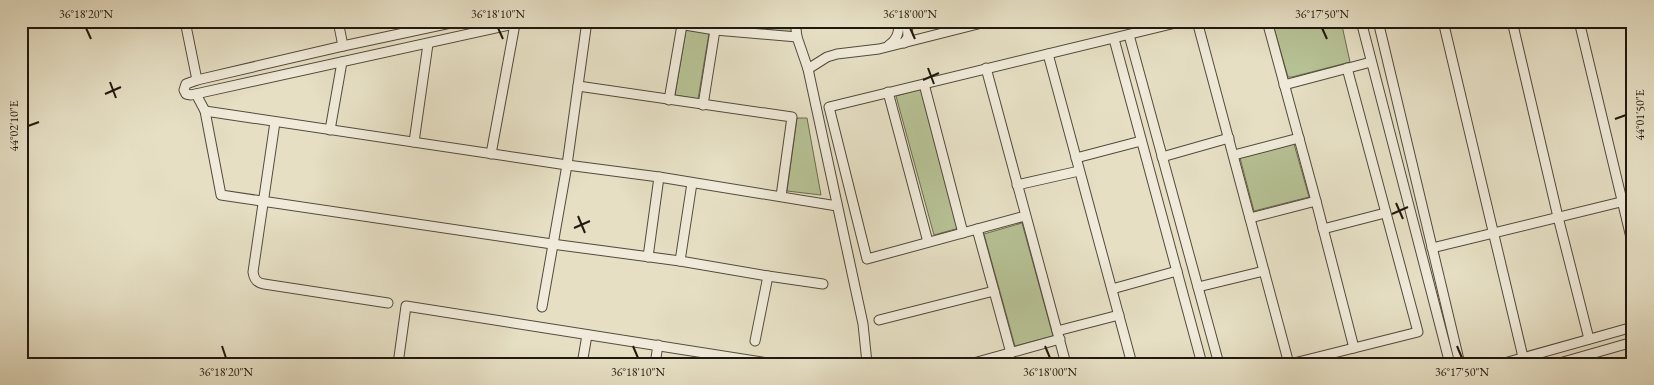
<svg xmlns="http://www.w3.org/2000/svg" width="1654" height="385" font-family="'EB Garamond',serif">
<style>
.green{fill:#b6c194;stroke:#6c6c51}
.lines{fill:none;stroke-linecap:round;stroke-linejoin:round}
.minor-casing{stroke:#534a3c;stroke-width:11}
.minor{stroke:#efead9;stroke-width:9}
.ticks{fill:none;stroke:#22180e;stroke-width:2}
.neatline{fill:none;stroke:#22180e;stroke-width:2}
.ticks-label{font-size:12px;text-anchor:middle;fill:#22180e}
</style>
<rect width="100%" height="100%" fill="#e6dfc4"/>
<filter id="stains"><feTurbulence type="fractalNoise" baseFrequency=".004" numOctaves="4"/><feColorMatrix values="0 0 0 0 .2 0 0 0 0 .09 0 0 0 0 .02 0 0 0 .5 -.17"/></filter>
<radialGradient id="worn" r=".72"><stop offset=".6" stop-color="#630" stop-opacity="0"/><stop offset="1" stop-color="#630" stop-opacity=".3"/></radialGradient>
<g class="green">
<path d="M711,21H795L798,34Z"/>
<path d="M1272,21H1341L1350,62L1292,77H1288Z"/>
<path d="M686,30L709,33L698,99L675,95Z"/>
<path d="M921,89L959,228L934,235L896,96Z"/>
<path d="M797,118H807L821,195L787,191Z"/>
<path d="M1294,144L1309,197L1254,211L1240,158Z"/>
<path d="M1022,223L1053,336L1015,346L984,234Z"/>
</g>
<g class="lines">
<defs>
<g id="minor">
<path d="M185,21L197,80"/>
<path d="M338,21L343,46"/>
<path d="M460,21L343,46L197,80L186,84L184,90L186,94L191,95L528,21"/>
<path d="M661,21L715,30L797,37"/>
<path d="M795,21L797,37L808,69L827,57L837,54L879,49L990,21"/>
<path d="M1197,21L1289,364"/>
<path d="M1267,21L1316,201L1354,348"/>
<path d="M1361,21L1450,364"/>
<path d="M1378,21L1460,364"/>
<path d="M1443,21L1523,357"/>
<path d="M1512,21L1558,217L1589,339"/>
<path d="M1579,21L1633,246"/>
<path d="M1129,35L1219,364"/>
<path d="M1114,39L1202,364"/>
<path d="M904,43L908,37L907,21"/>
<path d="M889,45C898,39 899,31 899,21"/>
<path d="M1048,54L1132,364"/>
<path d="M986,68L1066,364"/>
<path d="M808,69L863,324L867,363"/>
<path d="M924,84L963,233"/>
<path d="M1284,85L1371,62"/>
<path d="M578,86L792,117L781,196"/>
<path d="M888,92L928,242"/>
<path d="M196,94L205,111L221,195L552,244L680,261L768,276L823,284"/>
<path d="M669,100L682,25"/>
<path d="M703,105L715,30"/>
<path d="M205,111L567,165L659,177L837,206"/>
<path d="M275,122L253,272C254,279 257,283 264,284L388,303"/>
<path d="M330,130L342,62"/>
<path d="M414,142L428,44"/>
<path d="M491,154L515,24"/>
<path d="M1234,155L1299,138"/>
<path d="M1162,157L1229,138"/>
<path d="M1076,158L1141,141"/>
<path d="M1017,185L1079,171"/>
<path d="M1025,216L867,259L829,107L1184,21"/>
<path d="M1250,218L1316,201"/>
<path d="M1323,229L1385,213"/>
<path d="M1432,248L1633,199"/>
<path d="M648,257L659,177"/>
<path d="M680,261L692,183"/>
<path d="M1198,287L1264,271"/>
<path d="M1112,289L1177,271"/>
<path d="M994,291L1011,353"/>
<path d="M542,307L567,165L587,21"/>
<path d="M879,320L994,291L977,229"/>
<path d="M1057,331L1119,315"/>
<path d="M755,341L768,276"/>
<path d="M398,364L406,306L774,364"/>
<path d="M582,364L587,335"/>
<path d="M655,364L658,345"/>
<path d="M970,364L1060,339"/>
<path d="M1290,364L1418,332L1347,68"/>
<path d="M1501,364L1633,327"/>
<path d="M1556,364L1633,342"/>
</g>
</defs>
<use href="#minor" class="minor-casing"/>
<use href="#minor" class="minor"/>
</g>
<path class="ticks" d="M86,28L91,39M498,28L503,39M910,28L915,39M1322,28L1327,39M928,68L934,84M923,80L939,73M110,82L116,98M105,94L121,87M1615,119L1626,115M28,126L39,122M1396,203L1403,219M1392,214L1408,207M578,216L585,233M574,228L590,221M222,346L226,358M633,346L638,358M1045,346L1050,358M1457,346L1462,358"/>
<rect width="1654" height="385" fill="none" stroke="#e6dfc4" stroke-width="55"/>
<rect x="28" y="28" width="1598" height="330" class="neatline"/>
<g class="ticks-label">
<text x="86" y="18">36°18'20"N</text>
<text x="498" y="18">36°18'10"N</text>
<text x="910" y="18">36°18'00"N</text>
<text x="1322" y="18">36°17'50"N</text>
<text transform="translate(1640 115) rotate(-90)" y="4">44°01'50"E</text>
<text transform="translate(14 126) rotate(-90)" y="4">44°02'10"E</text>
<text x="226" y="376">36°18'20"N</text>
<text x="638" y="376">36°18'10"N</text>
<text x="1050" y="376">36°18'00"N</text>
<text x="1462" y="376">36°17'50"N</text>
</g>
<rect width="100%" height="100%" filter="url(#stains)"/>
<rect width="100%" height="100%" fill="url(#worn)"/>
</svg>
